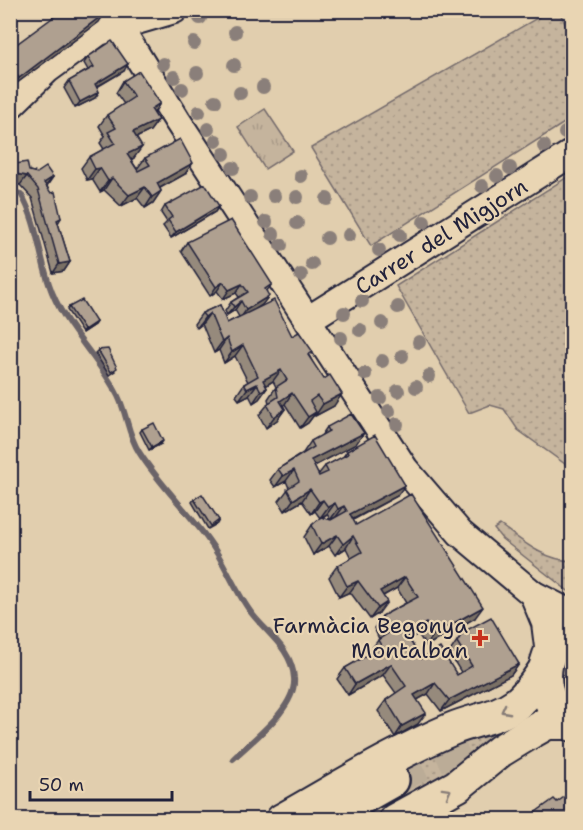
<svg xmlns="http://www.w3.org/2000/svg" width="583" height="830" font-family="'Shantell Sans',sans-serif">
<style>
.grass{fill:url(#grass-dots);stroke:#746b6c;stroke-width:1.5}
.park{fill:url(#park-tufts);stroke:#746b6c;stroke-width:1.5}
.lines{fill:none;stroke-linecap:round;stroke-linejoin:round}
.stream{stroke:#6b6367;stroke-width:6}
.highway-tunnel{stroke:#bbac97;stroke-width:33;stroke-dasharray:33 16;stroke-linecap:butt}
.minor-casing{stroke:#22223b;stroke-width:30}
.major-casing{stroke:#22223b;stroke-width:36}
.highway-casing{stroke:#22223b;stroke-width:38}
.minor{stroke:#e9d5b3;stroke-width:26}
.major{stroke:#e9d5b3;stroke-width:32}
.highway{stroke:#e9d5b3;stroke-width:33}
.tree{fill:#8a7f7a}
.wall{fill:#968a7c;stroke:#22223b;stroke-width:1.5;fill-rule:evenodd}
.shaded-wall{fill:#7a7065;stroke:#22223b;stroke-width:1.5}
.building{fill:#afa090;stroke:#22223b;stroke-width:1.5}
.oneway{stroke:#867c77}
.poi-dot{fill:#c8321e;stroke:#e9d5b3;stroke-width:2}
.labels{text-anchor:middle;stroke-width:4.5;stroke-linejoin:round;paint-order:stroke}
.street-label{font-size:22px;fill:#22223b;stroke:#e9d5b3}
.poi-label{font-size:22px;fill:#22223b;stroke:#e9d5b3;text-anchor:end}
</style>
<defs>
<pattern id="grass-dots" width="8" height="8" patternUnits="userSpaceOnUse" patternTransform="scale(1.5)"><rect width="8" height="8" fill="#c5b49d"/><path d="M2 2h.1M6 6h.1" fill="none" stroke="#a99a88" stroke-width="1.8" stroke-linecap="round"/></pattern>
<pattern id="park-tufts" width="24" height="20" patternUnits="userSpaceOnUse" patternTransform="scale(1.5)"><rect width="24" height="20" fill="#c5b49d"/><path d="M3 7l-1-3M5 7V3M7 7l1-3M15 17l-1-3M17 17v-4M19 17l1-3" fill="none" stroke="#a99a88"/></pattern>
</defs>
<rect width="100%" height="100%" fill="#e1ceae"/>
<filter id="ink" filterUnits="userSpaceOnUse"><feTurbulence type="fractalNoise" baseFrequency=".0167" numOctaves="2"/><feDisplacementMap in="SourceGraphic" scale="12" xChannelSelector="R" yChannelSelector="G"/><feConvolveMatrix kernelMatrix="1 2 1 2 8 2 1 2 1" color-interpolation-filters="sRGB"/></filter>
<g filter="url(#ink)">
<g class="grass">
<path d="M551,10L559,11L572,38V118L371,246L311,148Z"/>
<path d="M572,174V469L518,430L504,409L490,405L469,413L396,286Z"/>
<path d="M500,525C523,541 543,560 572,561V594L502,539L494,529Z"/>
<path d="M572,644V711L565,702L558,667Z"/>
<path d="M522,712L529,723L404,806L387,775Z"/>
</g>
<path class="park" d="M265,109L293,151L265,169L238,127Z"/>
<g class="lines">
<path class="stream" d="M10,192L21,194C37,221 39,254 49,284C63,327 99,357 118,396C127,414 128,435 139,452C159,484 187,510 209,541C226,564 235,592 253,615C269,635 292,650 294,678C297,708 252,740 233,759"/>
<path class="highway-tunnel" d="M392,780L572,683"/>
<defs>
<g id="minor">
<path d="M109,10L177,120L405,469L460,533L533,594L572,614"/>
<path d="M10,106L47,70L99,32L174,10"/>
<path d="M309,319L572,153"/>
<path d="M533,594L545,623L549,655"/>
</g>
<g id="major">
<path d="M572,629C535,651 537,703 572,725"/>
<path d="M282,820C337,789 393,754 452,729C473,720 497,718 516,704C528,695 537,681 545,669"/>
<path d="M395,820L457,786L500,751L531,732L547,723H569"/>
</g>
<path id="highway" d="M321,820L392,780"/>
</defs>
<use href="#minor" class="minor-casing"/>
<use href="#major" class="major-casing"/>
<use href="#highway" class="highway-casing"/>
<use href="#minor" class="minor"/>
<use href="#major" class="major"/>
<use href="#highway" class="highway"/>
</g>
<g class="tree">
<circle cx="200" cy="18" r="7"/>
<circle cx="235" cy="32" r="7"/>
<circle cx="194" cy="43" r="7"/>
<circle cx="163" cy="64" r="7"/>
<circle cx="234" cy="65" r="7"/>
<circle cx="197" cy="73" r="7"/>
<circle cx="174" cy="77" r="7"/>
<circle cx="263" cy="87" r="7"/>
<circle cx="182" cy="89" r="7"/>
<circle cx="240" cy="93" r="7"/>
<circle cx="215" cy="101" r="7"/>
<circle cx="199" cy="112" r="7"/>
<circle cx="208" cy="129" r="7"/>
<circle cx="565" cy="133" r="7"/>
<circle cx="216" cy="141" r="7"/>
<circle cx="544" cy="146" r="7"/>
<circle cx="224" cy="154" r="7"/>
<circle cx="233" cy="168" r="7"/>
<circle cx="510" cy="168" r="7"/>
<circle cx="301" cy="176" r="7"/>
<circle cx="497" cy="176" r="7"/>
<circle cx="482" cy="186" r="7"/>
<circle cx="274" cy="196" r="7"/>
<circle cx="250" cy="197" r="7"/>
<circle cx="297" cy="197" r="7"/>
<circle cx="327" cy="199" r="7"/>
<circle cx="266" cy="222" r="7"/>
<circle cx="424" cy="222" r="7"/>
<circle cx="297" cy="223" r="7"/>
<circle cx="273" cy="234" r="7"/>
<circle cx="349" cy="235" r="7"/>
<circle cx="400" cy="235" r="7"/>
<circle cx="327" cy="238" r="7"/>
<circle cx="281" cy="245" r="7"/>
<circle cx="379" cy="250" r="7"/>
<circle cx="312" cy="264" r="7"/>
<circle cx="301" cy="275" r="7"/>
<circle cx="362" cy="301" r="7"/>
<circle cx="398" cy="307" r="7"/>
<circle cx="344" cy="313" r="7"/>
<circle cx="382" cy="323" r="7"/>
<circle cx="360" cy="330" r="7"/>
<circle cx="341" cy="338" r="7"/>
<circle cx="419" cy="342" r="7"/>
<circle cx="402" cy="356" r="7"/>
<circle cx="382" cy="361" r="7"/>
<circle cx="365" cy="374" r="7"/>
<circle cx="429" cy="376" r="7"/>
<circle cx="416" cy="387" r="7"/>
<circle cx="398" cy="391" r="7"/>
<circle cx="380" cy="398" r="7"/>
<circle cx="389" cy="411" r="7"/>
<circle cx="397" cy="424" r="7"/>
</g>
<g class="wall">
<path d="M99,22L13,86L10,83V49Z"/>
<path d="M88,57L124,71L97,87L99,92L95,98L75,108L64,88L69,81L88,70L84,63Z"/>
<path d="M123,81L160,103L154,113L158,120L150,131L136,138L134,158L131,160L137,169L145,158L185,174L160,188L161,191L153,203L145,208L137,198L121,206L104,190L100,192L92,179L87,180L81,168L89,157L104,149L100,143L105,136L99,126L107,115L124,104L116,93Z"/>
<path d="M10,165L29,171L53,177L47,186L61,218L58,223L70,262L64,271L53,273L32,198L20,185L10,183Z"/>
<path d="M165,206H219L215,212L171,238L163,226L167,222L161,213Z"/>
<path d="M187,242L272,284L266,292L262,305L257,308L292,336L310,357L334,406L315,416L314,415L308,423L300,428L285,404L283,405L285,409L277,420L266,428L259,415L269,403L268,399L276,387L273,381L266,386L267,388L259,399L253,403L249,395L239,400L236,396L244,384L248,382L235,356L224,363L219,350L214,353L202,324L197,328L194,324L202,313L220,305L227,323L239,317L235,310L227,315L225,311L231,302L239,297L236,293L223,299L217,291L210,296L181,251Z"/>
<path d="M69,307L96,322L94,325L82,333L67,310Z"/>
<path d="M98,350L115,371L109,375L95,353Z"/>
<path d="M327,427L356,444L314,466L318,475L325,466L343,457L347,451L397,496L353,520L356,525L475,618L426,646L418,634L409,639L421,659L457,675L461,672L449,653L463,632L519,664L511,675L441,711L428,694L417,700L418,724L395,737L378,711L386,700L396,693L383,675L348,695L337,679L345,668L371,653L370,651L379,639L374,628L382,616L406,603L397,588L383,596L379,613L370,619L350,592L339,597L329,577L337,566L351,558L346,548L335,555L329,546L313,555L304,537L312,525L320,518L315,511L311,514L302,501L285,511L279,501L289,488L286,481L275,487L270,480L278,469L303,453L311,441L321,436ZM327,514L330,519L322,518Z"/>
<path d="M142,429L161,444L149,450L140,432Z"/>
<path d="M194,499L219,520L217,524L208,529L192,502Z"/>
</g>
<g class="shaded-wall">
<path d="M105,13L99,22L13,86L19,78Z"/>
<path d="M128,64L124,71L91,90L95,84Z"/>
<path d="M99,92L95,98L75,108L80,102Z"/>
<path d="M160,103L153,114L151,109Z"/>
<path d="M158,120L150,131L125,143L133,132Z"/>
<path d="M142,147L134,158L119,166L127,154Z"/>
<path d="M193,163L185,174L149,194L157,183Z"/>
<path d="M100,168L92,179L87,180L95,169Z"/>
<path d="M10,173L27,176L20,185L10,183Z"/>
<path d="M53,177L46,186L38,192L44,183Z"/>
<path d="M112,178L104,190L100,192L108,181Z"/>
<path d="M145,187L137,198L121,206L129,195Z"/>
<path d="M161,191L153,203L145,208L152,197Z"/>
<path d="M219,206L215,212L171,238L176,232Z"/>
<path d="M70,262L64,271L53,273L59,264Z"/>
<path d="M223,282L217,291L210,296L216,287Z"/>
<path d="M242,284L236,293L223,299L229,290Z"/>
<path d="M269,296L262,305L240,319L246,310Z"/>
<path d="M241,301L235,310L227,315L234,307Z"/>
<path d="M210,313L202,324L197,328L205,317Z"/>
<path d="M96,322L94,325L82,333L84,330Z"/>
<path d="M227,338L219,350L214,353L222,342Z"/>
<path d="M243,345L235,356L224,363L232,352Z"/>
<path d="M281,370L273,381L260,389L263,380Z"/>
<path d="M257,384L249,395L239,400L247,389Z"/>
<path d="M267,388L259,399L253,403L261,391Z"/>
<path d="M292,393L285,404L273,412L280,401Z"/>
<path d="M342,394L334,406L315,416L323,404Z"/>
<path d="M285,409L277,420L266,428L274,417Z"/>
<path d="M316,412L308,423L300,428L308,417Z"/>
<path d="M364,433L356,444L303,472L311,460Z"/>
<path d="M163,441L161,444L149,450L152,447Z"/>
<path d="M294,470L286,481L275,487L283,476Z"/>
<path d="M405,485L397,496L342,525L350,514Z"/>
<path d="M310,489L302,501L285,511L293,500Z"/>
<path d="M323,500L315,511L311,514L319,502Z"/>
<path d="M335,503L327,514L320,518L328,507Z"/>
<path d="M344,506L336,517L330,520L338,509Z"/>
<path d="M337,535L329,546L313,555L321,544Z"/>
<path d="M353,536L346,548L335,555L343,544Z"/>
<path d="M405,577L397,588L372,602L380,591Z"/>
<path d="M358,581L350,592L339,597L347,586Z"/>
<path d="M387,602L379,613L370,619L378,608Z"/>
<path d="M483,607L475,618L426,646L434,634Z"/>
<path d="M426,623L418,634L398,645L406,634Z"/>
<path d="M391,664L383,675L348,695L355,684Z"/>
<path d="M519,664L511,675L441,711L449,700Z"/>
<path d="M435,683L428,694L406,706L414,695Z"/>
<path d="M426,713L418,724L395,737L402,726Z"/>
</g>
<g class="building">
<path d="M63,10H103L105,13L19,78L10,66V49Z"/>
<path d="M112,41L128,64L95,84L99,92L80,102L69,81L94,67L88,57Z"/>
<path d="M139,71L160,103L151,109L158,120L133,132L142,147L127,154L138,171L150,165L145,158L180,139L193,163L157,183L161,191L152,197L145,187L129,195L112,178L108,181L100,168L95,169L89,157L115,143L108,132L116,128L107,115L134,97L123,81Z"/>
<path d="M27,162L29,171L37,173L46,167L53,177L44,183L51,193L55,192L61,218L57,220L70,262L59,264L38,189L27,176L10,173V165Z"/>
<path d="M205,184L219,206L176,232L168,220L172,217L165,206Z"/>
<path d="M231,220L272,284L265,289L269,296L246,310L241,301L234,307L231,302L248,292L242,284L229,290L223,282L216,287L187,242Z"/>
<path d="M82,300L96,322L84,330L69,307Z"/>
<path d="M274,300L292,336L299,332L313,352L308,355L324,379L330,375L342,394L323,404L317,396L310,401L316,412L308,417L292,393L280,401L285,409L274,417L267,404L278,397L276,387L287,380L281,370L263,380L267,388L261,391L257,384L247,389L244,384L258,376L243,345L232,352L227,338L222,342L210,313L205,317L202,313L220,305L227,323Z"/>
<path d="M108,349L117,368L111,372L98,350Z"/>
<path d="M351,414L364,433L311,460L319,476L328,472L325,466L348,454L347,451L375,435L405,485L350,514L356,525L411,494L483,607L434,634L426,623L406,634L421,659L440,648L457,675L472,666L457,642L463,632L491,617L519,664L449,700L435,683L414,695L426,713L402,726L386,700L406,686L391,664L355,684L345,668L382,647L378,640L390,632L382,616L418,597L405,577L380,591L387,602L378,608L358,581L347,586L337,566L362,552L353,536L343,544L337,535L321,544L312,525L321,517L331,520L347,511L344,506L338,509L335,503L328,507L323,500L319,502L310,489L293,500L287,489L299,481L294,470L283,476L278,469L314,447L311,441L329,431L327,427Z"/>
<path d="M154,423L163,441L152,447L142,429Z"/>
<path d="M202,494L219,520L211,526L194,499Z"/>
<path d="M573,791V819H526L554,799L557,802Z"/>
<path d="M523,815L526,819H517Z"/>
</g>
<defs><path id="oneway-chevron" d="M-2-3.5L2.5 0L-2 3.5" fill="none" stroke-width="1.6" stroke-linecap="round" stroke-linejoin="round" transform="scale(1.5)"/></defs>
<g class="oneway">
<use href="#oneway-chevron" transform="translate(505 710) rotate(152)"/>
<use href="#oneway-chevron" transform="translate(447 792) rotate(-29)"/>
</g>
</g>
<path class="poi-dot" d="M477 629h6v6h6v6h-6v6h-6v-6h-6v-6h6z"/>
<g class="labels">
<g class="street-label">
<text transform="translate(441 236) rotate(-32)" y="8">Carrer del Migjorn</text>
</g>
<g class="poi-label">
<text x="468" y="633">Farmàcia Begonya<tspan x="468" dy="25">Montalban</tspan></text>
</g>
</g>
<rect width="583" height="830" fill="none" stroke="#e9d5b3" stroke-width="36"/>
<rect x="18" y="18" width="547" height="794" fill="none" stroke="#22223b" stroke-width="2" filter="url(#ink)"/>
<path d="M30 791v9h142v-9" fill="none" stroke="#22223b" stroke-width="3"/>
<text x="39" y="791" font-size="18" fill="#22223b" stroke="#e9d5b3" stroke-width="4.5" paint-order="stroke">50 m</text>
</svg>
